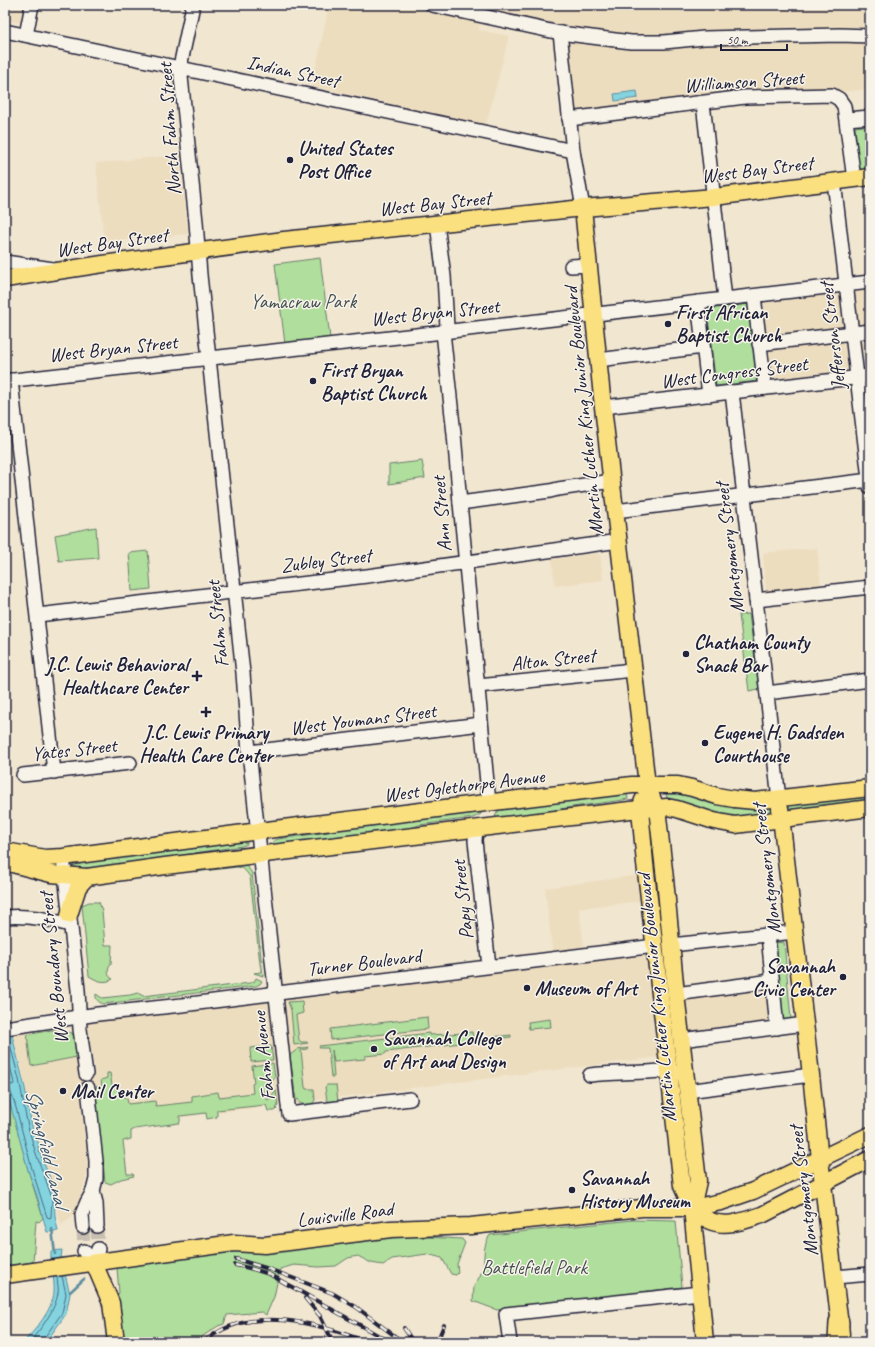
<svg xmlns="http://www.w3.org/2000/svg" width="875" height="1347" font-family="Caveat,sans-serif">
<style>
.built{fill:#edddbf}
.green{fill:#b0de9c;stroke:#69806c}
.water{fill:#84d4e0;stroke:#5d8d9e}
.lines{fill:none;stroke-linecap:round;stroke-linejoin:round}
.shore{stroke:#49697d;stroke-width:1}
.stream{stroke:#5d8d9e;stroke-width:2.5}
.minor-tunnel{stroke:#c8bfb2;stroke-width:13;stroke-dasharray:13 6;stroke-linecap:butt}
.minor-casing{stroke:#22223b;stroke-width:16}
.major-casing{stroke:#22223b;stroke-width:19}
.highway-casing{stroke:#22223b;stroke-width:22}
.minor{stroke:#f7f3e8;stroke-width:13}
.major{stroke:#fbe080;stroke-width:16}
.highway{stroke:#fbe080;stroke-width:19}
.rail-casing{stroke:#22223b;stroke-width:4}
.rail{stroke:#f7f3e8;stroke-width:2.5;stroke-dasharray:8;stroke-linecap:butt}
.poi-dot{fill:#22223b;stroke:#f7f3e8;stroke-width:1.5}
.labels{text-anchor:middle;stroke-width:3;stroke-linejoin:round;paint-order:stroke}
.street-label{font-size:20px;fill:#22223b;stroke:#f7f3e8}
.poi-label{font-size:20px;font-weight:bold;fill:#22223b;stroke:#f7f3e8;text-anchor:start}
.park-label{font-size:20px;fill:#465153;stroke:#f7f3e8}
.water-label{font-size:21px;font-style:italic;fill:#3f576d;stroke:#f7f3e8}
</style>
<rect width="100%" height="100%" fill="#f1e6d0"/>
<filter id="ink" filterUnits="userSpaceOnUse"><feTurbulence type="fractalNoise" baseFrequency=".025" numOctaves="2"/><feDisplacementMap in="SourceGraphic" scale="8" xChannelSelector="R" yChannelSelector="G"/><feConvolveMatrix kernelMatrix="1 2 1 2 8 2 1 2 1" color-interpolation-filters="sRGB"/></filter>
<g filter="url(#ink)">
<g class="built">
<path d="M5,5H26L22,23L5,20Z"/>
<path d="M329,5H415L480,20L479,30L509,36L486,125L312,86Z"/>
<path d="M456,5H870V27L703,31L648,37L560,33Z"/>
<path d="M565,40L692,45L870,42V89L569,119Z"/>
<path d="M179,155L188,234L104,242L96,163Z"/>
<path d="M870,285V372L768,384L758,299Z"/>
<path d="M817,548L821,588L766,593L763,553Z"/>
<path d="M600,553L603,580L555,586L552,559Z"/>
<path d="M639,875L642,901L579,908L586,962L652,955L657,1004L769,989L773,1027L657,1040L659,1057L102,1127L97,1086L80,1089L88,1171L75,1215L61,1225L26,1100L5,1104V1094L26,1088L13,1034L51,1029L72,1031L77,1040L79,1077L95,1073L87,1021L554,965L545,888Z"/>
</g>
<g class="green">
<path d="M870,125V170L859,171L855,127Z"/>
<path d="M320,258L330,338L285,344L275,264Z"/>
<path d="M748,304L757,381L716,386L707,309Z"/>
<path d="M422,461L425,478L389,484V465Z"/>
<path d="M96,527L98,558L59,561L55,535Z"/>
<path d="M148,551L151,589L132,591L129,553Z"/>
<path d="M749,614L759,689L749,691L739,615Z"/>
<path d="M870,791V807L747,822L668,803L666,793H687L709,803L726,806H744Z"/>
<path d="M627,793L628,799L623,800L572,807L501,820L495,816L500,809Z"/>
<path d="M472,809L481,813V814L473,818L419,825L397,834L273,847V841L278,839L329,832L349,825Z"/>
<path d="M246,839L247,844L242,846L194,853L180,859L80,871L71,868L72,866L91,861L129,856L144,849Z"/>
<path d="M246,865L252,873L263,976L254,973L261,972L250,877C246,871 243,868 237,867L195,872L194,871Z"/>
<path d="M89,902H99L102,911L105,945H112L111,964L109,966C108,972 107,976 113,979C105,984 97,981 89,976L82,905Z"/>
<path d="M784,942L791,1019L782,1020L774,943Z"/>
<path d="M256,978L262,981L260,984L256,986L103,1004C99,1002 95,1000 96,994L102,998L130,995L138,993L143,996L250,983L252,981L254,982Z"/>
<path d="M302,1001L303,1013L296,1015L299,1040L301,1042H307L308,1043L294,1045L291,1010L288,1002Z"/>
<path d="M427,1017L428,1029L331,1040L330,1029Z"/>
<path d="M550,1019L551,1027L529,1029L528,1022Z"/>
<path d="M51,1030L72,1033L76,1041L77,1057L31,1066L27,1035Z"/>
<path d="M472,1032L473,1039L511,1035V1037L386,1052L385,1054L365,1056V1059L334,1062L332,1050L334,1077H331L328,1048H320L319,1046L429,1033V1035C445,1034 455,1034 472,1032Z"/>
<path d="M271,1046L273,1060L251,1062L250,1048Z"/>
<path d="M308,1047L307,1049L301,1050L305,1087L306,1089H314L315,1100L313,1103C308,1106 303,1105 298,1102L299,1101L298,1099L296,1100L290,1055L298,1049Z"/>
<path d="M273,1063L275,1077L261,1094L268,1100L276,1090L278,1106L276,1108L277,1109L275,1111H268L266,1105L217,1110V1117L207,1119L206,1113L180,1116V1122L179,1123L135,1129L131,1131V1139L123,1141L127,1174H133L134,1176L121,1179L111,1184L105,1182L95,1087L102,1086L101,1080L107,1078V1073H110L112,1085H116V1089L118,1090L124,1089L125,1098H127L128,1104L155,1101L156,1106L192,1102V1096L218,1092L219,1097L253,1093L252,1084L254,1083L252,1066Z"/>
<path d="M327,1085H336L338,1101L331,1102L327,1100L325,1087Z"/>
<path d="M11,1105L28,1170L43,1218L39,1222L36,1221L33,1262L5,1266V1106Z"/>
<path d="M633,1220L676,1221L682,1287L497,1310L473,1301L474,1286L480,1276L481,1271H483C485,1256 482,1247 490,1235Z"/>
<path d="M407,1236L462,1239L465,1243L457,1264L458,1273L456,1275L451,1274L442,1258L427,1254L392,1259L383,1265L371,1263L358,1256L348,1258L336,1266L319,1267L294,1265L280,1269L274,1297L266,1315L262,1312L227,1315L224,1324L218,1326L194,1342H122L117,1295L119,1293L117,1268L121,1265L226,1251L261,1252Z"/>
</g>
<g class="water">
<path d="M637,91L638,98L615,101L614,94Z"/>
<path d="M12,1035L25,1088L27,1102L34,1135L39,1144L38,1148L45,1166L48,1173L52,1184V1190L54,1192L55,1216L58,1231L47,1232L37,1196L28,1170L5,1085V1036Z"/>
<path d="M62,1250L61,1258L70,1294L66,1314L46,1342H23C35,1331 53,1309 54,1292C55,1279 50,1265 51,1251Z"/>
</g>
<g class="lines">
<g class="shore">
<path d="M5,1039L9,1041C13,1057 18,1073 21,1089C24,1105 26,1122 31,1137C36,1157 45,1176 51,1195C53,1201 51,1210 51,1217L50,1218L47,1217L32,1169L15,1104L10,1090L5,1088"/>
<path d="M5,1045L14,1083L13,1085L5,1083"/>
<path d="M29,1342C40,1331 56,1309 58,1293C59,1288 57,1282 57,1277"/>
<path d="M43,1342L44,1338L62,1313L66,1294L62,1276"/>
</g>
<g class="stream">
<path d="M52,1229L55,1254"/>
<path d="M70,1292L84,1279"/>
</g>
<g class="minor-tunnel">
<path d="M97,1226L98,1249"/>
<path d="M83,1227L84,1251"/>
</g>
<defs>
<g id="minor">
<path d="M193,5L180,67L196,222L200,275L243,673L249,752L289,1114L410,1099"/>
<path d="M432,5L560,33L631,42H664L704,38L840,35L870,36"/>
<path d="M5,31L573,151"/>
<path d="M560,33L573,151L583,208"/>
<path d="M26,35L32,5"/>
<path d="M703,103L725,299"/>
<path d="M569,119L745,97L832,95L839,99L844,106L854,179"/>
<path d="M847,119L870,117"/>
<path d="M834,181L870,487"/>
<path d="M437,224L444,276L447,327L443,332L454,434L460,503L489,803"/>
<path d="M5,262L53,269"/>
<path d="M571,266L588,265"/>
<path d="M754,296L765,388"/>
<path d="M698,302L709,395"/>
<path d="M759,344L870,331"/>
<path d="M598,360L703,347"/>
<path d="M11,380L54,772"/>
<path d="M5,381L443,332L870,282"/>
<path d="M732,392L779,799"/>
<path d="M603,407L870,376"/>
<path d="M460,503L550,491L558,489L612,481"/>
<path d="M615,511L870,480"/>
<path d="M756,600L870,587"/>
<path d="M38,615L367,576L619,541"/>
<path d="M478,686L633,670"/>
<path d="M767,693L870,680"/>
<path d="M249,752L481,724"/>
<path d="M23,775L130,763"/>
<path d="M476,828L475,841L489,966"/>
<path d="M63,857L78,990L80,1029L86,1074"/>
<path d="M5,917C28,915 48,919 70,925"/>
<path d="M768,935L777,1028"/>
<path d="M671,945L795,932"/>
<path d="M676,994L772,981"/>
<path d="M5,1028L98,1014L182,1005L655,946"/>
<path d="M681,1040L805,1024"/>
<path d="M590,1075C608,1073 625,1073 643,1072C655,1072 666,1069 677,1073"/>
<path d="M687,1091L811,1075"/>
<path d="M93,1191L96,1203L97,1226"/>
<path d="M83,1227L82,1214L87,1202L93,1191L96,1179V1161L88,1088"/>
<path d="M84,1251L94,1263"/>
<path d="M94,1263L98,1249"/>
<path d="M835,1277L870,1274"/>
<path d="M510,1342L506,1314L700,1293"/>
</g>
<g id="major">
<path d="M583,208L603,407L647,785L656,808L658,817L665,879L676,994L698,1181L692,1208L705,1342"/>
<path d="M5,279L103,264L284,240L583,208L714,197L870,177"/>
<path d="M643,800L640,810L645,863L682,1186L692,1208"/>
<path d="M780,808L811,1075L820,1159L841,1334"/>
<path d="M5,851L45,858L63,857L259,831L632,785H678L692,788L717,796L734,799L755,801L870,788"/>
<path d="M5,862L51,874L87,877L165,866L630,810L667,807L677,809L714,821L735,825L870,808"/>
<path d="M69,915L78,887L87,877"/>
<path d="M692,1208C697,1212 704,1218 710,1221C727,1228 746,1220 762,1215L870,1159"/>
<path d="M94,1263L111,1303L116,1342"/>
<path d="M5,1275L234,1243L265,1245L391,1229L471,1226L642,1208H692L721,1202L753,1191L870,1135"/>
</g>
<path id="highway" d="M838,1342L839,1322"/>
</defs>
<use href="#minor" class="minor-casing"/>
<use href="#major" class="major-casing"/>
<use href="#highway" class="highway-casing"/>
<use href="#minor" class="minor"/>
<use href="#major" class="major"/>
<use href="#highway" class="highway"/>
<defs>
<g id="rail">
<path d="M236,1259L269,1269L332,1293L356,1307L403,1342"/>
<path d="M235,1265L249,1268L269,1274L390,1342"/>
<path d="M305,1298L320,1316L333,1342"/>
<path d="M404,1328L413,1342"/>
<path d="M204,1342C248,1303 318,1323 367,1342"/>
<path d="M437,1342L444,1325"/>
</g>
</defs>
<use href="#rail" class="rail-casing"/>
<use href="#rail" class="rail"/>
</g>
</g>
<g class="poi-dot">
<circle cx="290" cy="160" r="4"/>
<circle cx="668" cy="324" r="4"/>
<circle cx="313" cy="381" r="4"/>
<circle cx="686" cy="654" r="4"/>
<path d="M195 670h4v4h4v4h-4v4h-4v-4h-4v-4h4z"/>
<path d="M204 706h4v4h4v4h-4v4h-4v-4h-4v-4h4z"/>
<circle cx="705" cy="743" r="4"/>
<circle cx="843" cy="977" r="4"/>
<circle cx="527" cy="988" r="4"/>
<circle cx="374" cy="1049" r="4"/>
<circle cx="63" cy="1091" r="4"/>
<circle cx="572" cy="1190" r="4"/>
</g>
<g class="labels">
<g class="street-label">
<text transform="translate(293 71) rotate(12)" y="7">Indian Street</text>
<text transform="translate(744 81) rotate(-4)" y="7">Williamson Street</text>
<text transform="translate(169 129) rotate(-94)" y="7">North Fahm Street</text>
<text transform="translate(757 169) rotate(-7)" y="7">West Bay Street</text>
<text transform="translate(435 203) rotate(-6)" y="7">West Bay Street</text>
<text transform="translate(112 242) rotate(-8)" y="7">West Bay Street</text>
<text transform="translate(435 312) rotate(-6)" y="7">West Bryan Street</text>
<text transform="translate(832 336) rotate(-97)" y="7">Jefferson Street</text>
<text transform="translate(113 348) rotate(-6)" y="7">West Bryan Street</text>
<text transform="translate(734 372) rotate(-7)" y="7">West Congress Street</text>
<text transform="translate(583 411) rotate(-96)" y="7">Martin Luther King Junior Boulevard</text>
<text transform="translate(441 514) rotate(-95)" y="7">Ann Street</text>
<text transform="translate(729 548) rotate(-97)" y="7">Montgomery Street</text>
<text transform="translate(326 560) rotate(-7)" y="7">Zubley Street</text>
<text transform="translate(217 624) rotate(-96)" y="7">Fahm Street</text>
<text transform="translate(553 659) rotate(-6)" y="7">Alton Street</text>
<text transform="translate(363 719) rotate(-7)" y="7">West Youmans Street</text>
<text transform="translate(74 749) rotate(-6)" y="7">Yates Street</text>
<text transform="translate(464 785) rotate(-7)" y="7">West Oglethorpe Avenue</text>
<text transform="translate(766 869) rotate(-97)" y="7">Montgomery Street</text>
<text transform="translate(462 900) rotate(-96)" y="7">Papy Street</text>
<text transform="translate(364 962) rotate(-7)" y="7">Turner Boulevard</text>
<text transform="translate(53 968) rotate(-96)" y="7">West Boundary Street</text>
<text transform="translate(656 998) rotate(-96)" y="7">Martin Luther King Junior Boulevard</text>
<text transform="translate(263 1056) rotate(-96)" y="7">Fahm Avenue</text>
<text transform="translate(803 1191) rotate(-97)" y="7">Montgomery Street</text>
<text transform="translate(345 1214) rotate(-7)" y="7">Louisville Road</text>
</g>
<g class="poi-label">
<text x="298" y="155">United States<tspan x="298" dy="23">Post Office</tspan></text>
<text x="676" y="319">First African<tspan x="676" dy="23">Baptist Church</tspan></text>
<text x="321" y="377">First Bryan<tspan x="321" dy="23">Baptist Church</tspan></text>
<text x="694" y="649">Chatham County<tspan x="694" dy="23">Snack Bar</tspan></text>
<text x="188" y="671" text-anchor="end">J.C. Lewis Behavioral<tspan x="188" dy="23">Healthcare Center</tspan></text>
<text x="206" y="739" text-anchor="middle">J.C. Lewis Primary<tspan x="206" dy="23">Health Care Center</tspan></text>
<text x="713" y="739">Eugene H. Gadsden<tspan x="713" dy="23">Courthouse</tspan></text>
<text x="835" y="973" text-anchor="end">Savannah<tspan x="835" dy="23">Civic Center</tspan></text>
<text x="535" y="995">Museum of Art</text>
<text x="382" y="1045">Savannah College<tspan x="382" dy="23">of Art and Design</tspan></text>
<text x="71" y="1098">Mail Center</text>
<text x="580" y="1185">Savannah<tspan x="580" dy="23">History Museum</tspan></text>
</g>
<g class="park-label">
<text x="303" y="308">Yamacraw Park</text>
<text x="534" y="1274">Battlefield Park</text>
</g>
<g class="water-label">
<text transform="translate(47 1148) rotate(76)" y="7">Springfield Canal</text>
</g>
</g>
<rect width="875" height="1347" fill="none" stroke="#f7f3e8" stroke-width="20"/>
<rect x="10" y="10" width="855" height="1327" fill="none" stroke="#22223b" stroke-width="1.5" filter="url(#ink)"/>
<path d="M721 44v6h66v-6" fill="none" stroke="#22223b" stroke-width="2"/>
<text x="727" y="44" font-size="12" fill="#22223b" stroke="#f7f3e8" stroke-width="3" paint-order="stroke">50 m</text>
</svg>
